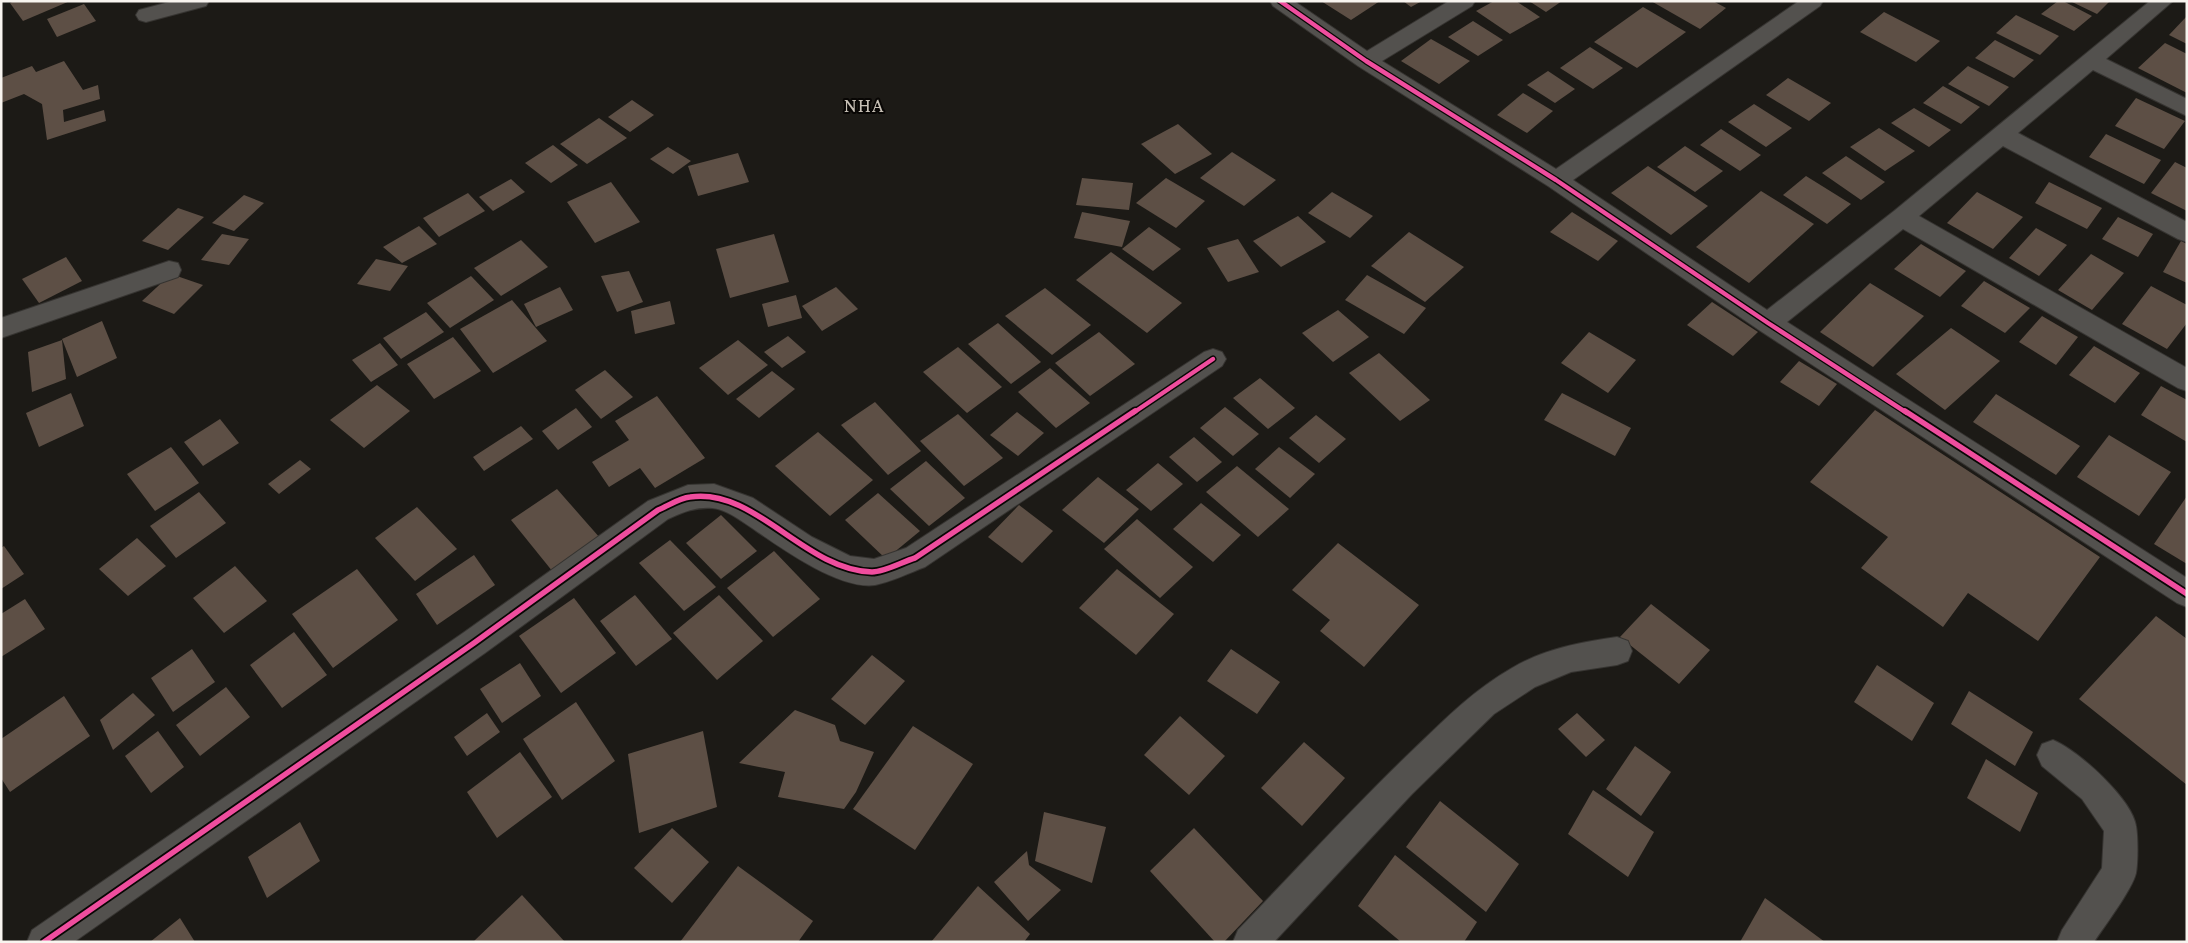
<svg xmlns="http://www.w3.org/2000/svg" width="2188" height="943" font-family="'Crimson Pro',serif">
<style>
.building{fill:#5d4f45}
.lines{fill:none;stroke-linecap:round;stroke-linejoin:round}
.minor-casing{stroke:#363431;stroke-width:2}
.minor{fill:#53514e;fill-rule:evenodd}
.cycleway-far1-casing{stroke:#080604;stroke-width:7}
.cycleway-casing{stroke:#080604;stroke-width:9}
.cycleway-far1{stroke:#ef4d9e;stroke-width:4.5}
.cycleway{stroke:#ef4d9e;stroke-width:5.5}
.labels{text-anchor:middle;stroke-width:4;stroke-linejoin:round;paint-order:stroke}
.quarter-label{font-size:20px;letter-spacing:1px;fill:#c7c0b5;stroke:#080604}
</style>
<rect width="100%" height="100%" fill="#1c1a16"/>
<g class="building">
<path d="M14,1H70L23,21L10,3Z"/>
<path d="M1321,1H1380L1351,20Z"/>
<path d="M1403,1H1422L1411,7Z"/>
<path d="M1494,1H1516L1540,17L1510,34L1476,11Z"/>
<path d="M1529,1H1562L1546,12Z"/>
<path d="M1651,1H1713L1726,8L1700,29Z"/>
<path d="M2058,1H2063L2092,16L2074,31L2041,14Z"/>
<path d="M2070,1H2110L2097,14Z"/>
<path d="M84,4L96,21L57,37L47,19Z"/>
<path d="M1643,7L1686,32L1637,68L1594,42Z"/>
<path d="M1884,12L1940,41L1916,62L1860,32Z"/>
<path d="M2016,15L2059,36L2040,55L1996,33Z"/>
<path d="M2187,16V44L2169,35Z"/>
<path d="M1473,21L1503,40L1478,56L1448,37Z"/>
<path d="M1431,39L1470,61L1439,84L1401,61Z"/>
<path d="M1995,40L2034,60L2014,78L1975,58Z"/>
<path d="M2165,43L2187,54V93L2138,68Z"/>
<path d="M1590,47L1623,68L1593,89L1560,68Z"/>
<path d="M64,61L83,90L98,85L100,99L63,110L64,122L104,110L106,121L47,140L42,104L24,94L1,103V78L32,66L36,72Z"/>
<path d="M1968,66L2009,87L1989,106L1948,84Z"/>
<path d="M1548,71L1575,89L1555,103L1527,85Z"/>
<path d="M1788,78L1831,103L1809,121L1766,95Z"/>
<path d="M1943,86L1980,107L1961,124L1923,103Z"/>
<path d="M1523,93L1553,111L1527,133L1497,115Z"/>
<path d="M2136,98L2185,121L2164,149L2115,126Z"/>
<path d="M632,100L654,115L630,132L608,117Z"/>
<path d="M1754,104L1792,128L1766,147L1728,122Z"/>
<path d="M1914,108L1951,130L1929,147L1891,123Z"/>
<path d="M599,118L627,138L587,164L560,144Z"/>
<path d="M1178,124L1212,154L1175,174L1141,144Z"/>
<path d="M1879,128L1915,151L1885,171L1850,147Z"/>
<path d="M1721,129L1761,155L1740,171L1700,145Z"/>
<path d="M2106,134L2161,160L2144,184L2089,157Z"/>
<path d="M553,145L578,165L551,183L525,163Z"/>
<path d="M1685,146L1723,171L1695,192L1657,167Z"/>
<path d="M668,147L691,161L673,174L650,159Z"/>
<path d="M1232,152L1276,180L1244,206L1200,178Z"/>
<path d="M738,153L749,182L698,196L688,166Z"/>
<path d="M1846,156L1885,182L1861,200L1822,173Z"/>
<path d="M2175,162L2187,168V211L2151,193Z"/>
<path d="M1648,166L1708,206L1671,235L1611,193Z"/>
<path d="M1806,176L1851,204L1827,224L1783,195Z"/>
<path d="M1082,178L1133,183L1129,210L1076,205Z"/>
<path d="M1166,178L1205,201L1176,228L1136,203Z"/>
<path d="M511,179L525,192L493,211L479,197Z"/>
<path d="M611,182L640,222L595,243L567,202Z"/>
<path d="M2049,182L2102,208L2087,229L2035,203Z"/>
<path d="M1761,191L1814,224L1749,283L1696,247Z"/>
<path d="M1332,192L1373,216L1350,238L1308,213Z"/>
<path d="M1977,192L2023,217L1993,249L1947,223Z"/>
<path d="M468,193L485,211L439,237L423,218Z"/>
<path d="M244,195L264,203L234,231L212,223Z"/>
<path d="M178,208L204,217L168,250L142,241Z"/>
<path d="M1082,212L1130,221L1122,247L1074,238Z"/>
<path d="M1572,212L1618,241L1598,261L1550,232Z"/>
<path d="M1298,216L1326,242L1281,267L1253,241Z"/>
<path d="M2118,217L2153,234L2138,257L2102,239Z"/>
<path d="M419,226L437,244L402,263L383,247Z"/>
<path d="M1149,227L1181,249L1153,271L1122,249Z"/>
<path d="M2036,228L2067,245L2039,276L2009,258Z"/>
<path d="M1409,232L1464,267L1425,302L1371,266Z"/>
<path d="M222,234L249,239L229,265L201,260Z"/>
<path d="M774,234L789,282L730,298L716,249Z"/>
<path d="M1238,239L1259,272L1228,282L1207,248Z"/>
<path d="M521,240L548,267L501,296L474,268Z"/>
<path d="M2181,241L2187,244V283L2163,272Z"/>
<path d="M1921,244L1966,271L1940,297L1894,269Z"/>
<path d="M1111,252L1182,303L1147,333L1076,280Z"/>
<path d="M2091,254L2124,273L2092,310L2058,290Z"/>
<path d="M66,257L82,281L39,303L22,279Z"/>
<path d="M376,259L408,266L390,291L357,284Z"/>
<path d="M629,271L643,302L617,312L601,276Z"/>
<path d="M171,274L203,285L174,314L142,301Z"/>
<path d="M1367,275L1426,308L1404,334L1345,300Z"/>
<path d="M471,276L494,300L450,328L427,303Z"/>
<path d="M1984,281L2030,308L2005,333L1961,306Z"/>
<path d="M1870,283L1924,316L1873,367L1820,332Z"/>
<path d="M2151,286L2187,305V323L2167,349L2122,324Z"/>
<path d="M560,287L573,310L536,327L524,304Z"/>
<path d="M836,287L858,309L822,331L802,306Z"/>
<path d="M1045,288L1091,325L1052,355L1005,316Z"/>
<path d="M796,295L802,318L768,327L762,304Z"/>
<path d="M512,300L547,341L493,373L460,329Z"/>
<path d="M670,301L675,324L635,334L631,311Z"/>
<path d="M1712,302L1758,332L1733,356L1687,325Z"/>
<path d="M1338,310L1369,337L1333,362L1302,333Z"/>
<path d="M426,312L444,332L401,359L383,338Z"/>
<path d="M2042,316L2078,337L2056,365L2019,342Z"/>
<path d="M102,321L117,358L77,377L62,339Z"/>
<path d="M998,323L1041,362L1011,384L968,344Z"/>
<path d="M1951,328L2000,361L1945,410L1896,374Z"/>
<path d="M1099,332L1135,364L1090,396L1055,363Z"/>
<path d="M1589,332L1636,360L1608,393L1561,363Z"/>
<path d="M788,336L806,352L782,368L764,352Z"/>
<path d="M453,337L481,371L434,399L407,364Z"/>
<path d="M62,340L66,379L32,392L28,352Z"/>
<path d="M738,340L768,365L728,395L699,368Z"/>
<path d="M380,343L398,365L371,382L352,360Z"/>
<path d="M2094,346L2140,373L2115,403L2069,375Z"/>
<path d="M958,347L1002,387L967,413L923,372Z"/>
<path d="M1379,353L1430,400L1400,421L1349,373Z"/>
<path d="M1799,361L1837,384L1819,406L1780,382Z"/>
<path d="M1050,368L1090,403L1056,428L1018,392Z"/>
<path d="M605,370L633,397L601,419L575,390Z"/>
<path d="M772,371L795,389L759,418L736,399Z"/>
<path d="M1260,378L1295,408L1268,429L1233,398Z"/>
<path d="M377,385L410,411L364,448L330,420Z"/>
<path d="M2161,386L2187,400V442L2141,415Z"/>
<path d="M71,393L84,426L39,447L26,413Z"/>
<path d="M1562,393L1631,428L1615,456L1544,420Z"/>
<path d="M1996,394L2080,446L2056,475L1973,422Z"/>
<path d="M657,396L705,458L655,488L640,468L609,487L592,462L629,440L615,421Z"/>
<path d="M875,402L921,451L888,475L841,425Z"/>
<path d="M1225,407L1259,434L1233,456L1200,428Z"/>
<path d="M576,408L592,427L558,450L542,431Z"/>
<path d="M1875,410L2100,557L2038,641L1968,593L1943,627L1861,568L1888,537L1810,482Z"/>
<path d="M1017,412L1044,433L1018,456L990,435Z"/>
<path d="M958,414L1003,458L964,486L920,441Z"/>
<path d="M1316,415L1346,439L1319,463L1289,438Z"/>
<path d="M220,419L239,443L203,466L184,442Z"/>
<path d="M521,426L533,439L484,471L473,457Z"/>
<path d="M818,432L873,480L830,516L775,466Z"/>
<path d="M2109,435L2171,472L2139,516L2077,477Z"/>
<path d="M1194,437L1222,462L1197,482L1169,457Z"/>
<path d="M171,447L199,483L155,511L127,474Z"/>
<path d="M1279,447L1315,474L1290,498L1255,469Z"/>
<path d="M300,460L311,469L279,494L268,484Z"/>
<path d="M926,461L965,498L929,526L890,489Z"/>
<path d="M1158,463L1183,484L1151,511L1126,490Z"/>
<path d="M1237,466L1289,509L1258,537L1206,492Z"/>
<path d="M1098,477L1139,509L1104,543L1062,510Z"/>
<path d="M557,489L600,538L553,572L511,520Z"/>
<path d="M199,492L226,523L176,558L150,526Z"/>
<path d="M878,493L920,531L886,559L845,520Z"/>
<path d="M2187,496V564L2154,544Z"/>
<path d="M1201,503L1241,535L1213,562L1173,529Z"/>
<path d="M1019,505L1053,531L1022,563L988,537Z"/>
<path d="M417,507L457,549L415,581L375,538Z"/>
<path d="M721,515L757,551L721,579L686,543Z"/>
<path d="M1137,519L1193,567L1160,598L1104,549Z"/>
<path d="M137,538L166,566L128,596L99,569Z"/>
<path d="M670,540L716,587L684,611L639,563Z"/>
<path d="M1338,543L1419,605L1364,667L1320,631L1330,620L1292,590Z"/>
<path d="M4,546L24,574L1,589V548Z"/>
<path d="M774,551L820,599L773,637L727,588Z"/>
<path d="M474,555L495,585L437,625L416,594Z"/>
<path d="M235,566L267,601L224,633L193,598Z"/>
<path d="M357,569L398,620L333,668L292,614Z"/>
<path d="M1117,569L1174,614L1136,655L1079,608Z"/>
<path d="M635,595L672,639L636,666L600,621Z"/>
<path d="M719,595L763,641L717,680L673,633Z"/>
<path d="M574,598L616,653L561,693L519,636Z"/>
<path d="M25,599L45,629L1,657V614Z"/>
<path d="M1651,604L1710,650L1679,684L1620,637Z"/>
<path d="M2156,616L2187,639V785L2079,699Z"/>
<path d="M294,632L327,675L282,708L250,665Z"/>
<path d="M192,649L215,682L173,712L151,678Z"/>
<path d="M1231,649L1280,682L1257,714L1207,681Z"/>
<path d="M872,655L905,681L865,725L831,699Z"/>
<path d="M520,663L541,696L502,723L480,689Z"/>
<path d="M1877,665L1934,703L1912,741L1854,702Z"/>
<path d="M226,687L250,717L200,756L176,725Z"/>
<path d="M1969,691L2033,732L2015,766L1951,724Z"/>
<path d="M133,693L155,715L113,750L100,720Z"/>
<path d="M64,696L90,736L10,792L1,778V739Z"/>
<path d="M576,702L615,761L562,800L523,739Z"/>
<path d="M795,710L835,725L840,741L874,752L856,792L844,809L778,797L785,772L739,763Z"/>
<path d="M487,713L500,732L467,756L454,737Z"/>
<path d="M1577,713L1605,740L1586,757L1558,729Z"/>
<path d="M1180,716L1225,756L1189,795L1144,755Z"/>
<path d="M913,726L973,764L915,850L853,809Z"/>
<path d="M158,731L184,767L151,793L125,756Z"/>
<path d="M703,731L717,807L639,833L628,754Z"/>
<path d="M1304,742L1345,778L1302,826L1261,788Z"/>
<path d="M1635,746L1671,772L1641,816L1606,789Z"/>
<path d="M520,752L552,797L497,838L467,792Z"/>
<path d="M1986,759L2038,793L2020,832L1967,798Z"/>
<path d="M1593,790L1654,832L1628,877L1568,834Z"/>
<path d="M1440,801L1519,864L1486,912L1406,847Z"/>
<path d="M1044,812L1106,827L1092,883L1035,861Z"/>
<path d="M300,822L320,861L267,898L248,857Z"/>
<path d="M672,828L709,862L672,903L634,868Z"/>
<path d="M1194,828L1263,901L1224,942H1215L1150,871Z"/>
<path d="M1027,851L1029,865L1061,890L1028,921L994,882Z"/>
<path d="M1395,855L1477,922L1464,942H1401L1358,906Z"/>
<path d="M738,866L813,921L798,942H680Z"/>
<path d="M978,886L1030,934L1024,942H931Z"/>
<path d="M522,895L565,942H473Z"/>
<path d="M1765,898L1825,942H1740Z"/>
<path d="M180,918L195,942H150Z"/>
</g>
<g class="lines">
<defs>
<g id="minor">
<path d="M173,1H209L206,6L146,22L139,20L136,15L139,10Z"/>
<path d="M1270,1H1294L1367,51L1449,1H1475L1472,6L1382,61L1556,169L1799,1H1823L1820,6L1573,180L1767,310L1894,211L2150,1H2173L2106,59L2187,99V116L2093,70L2018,133L2187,222V242L2178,239L2003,146L1919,216L2187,368V391L2178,388L1903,229L1787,322L2187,578V607L2177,603L1759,330L1548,186L1358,66L1273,6Z"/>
<path d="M169,261L178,263L181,270L178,277L1,338V318Z"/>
<path d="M1213,349L1222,352L1226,359L1222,366L925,567C909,573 891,582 875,585C839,590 781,548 752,528C740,520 726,509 712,508C695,507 683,512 668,519L485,653L74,942H27L32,930L463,633L648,501L688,485L714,484L753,498L812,537L850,556L874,559L906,548L1204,352Z"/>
<path d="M1617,637L1628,641L1632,651L1628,661L1617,665L1571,672L1535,687L1494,714L1412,794L1274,942H1233L1238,930C1297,869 1354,806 1416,747C1446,718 1475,689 1512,668C1544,649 1581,642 1617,637Z"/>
<path d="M2053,740C2078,750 2132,799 2136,826C2138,837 2138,862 2136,873C2132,890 2105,925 2094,942H2057L2062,930L2102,868L2104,831L2082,799L2042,766L2037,755L2042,744Z"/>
</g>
</defs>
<use href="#minor" class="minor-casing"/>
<use href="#minor" class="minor"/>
<defs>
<g id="cycleway-far1">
<path d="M1280,1L1366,61L1556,180L1768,323L1907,413"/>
<path d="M1133,413L1213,359"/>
</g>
<g id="cycleway">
<path d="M1905,411L2187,594"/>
<path d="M44,942L474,643L658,510C668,506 679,498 690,497C755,487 804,570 872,572C885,572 902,562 915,558L1135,411"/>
</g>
</defs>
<use href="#cycleway-far1" class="cycleway-far1-casing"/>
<use href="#cycleway" class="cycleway-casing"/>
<use href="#cycleway-far1" class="cycleway-far1"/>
<use href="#cycleway" class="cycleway"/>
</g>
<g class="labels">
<g class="quarter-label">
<text x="864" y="112">NHA</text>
</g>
</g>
<rect width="2188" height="943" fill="none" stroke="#f8f4ef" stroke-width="5"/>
</svg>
